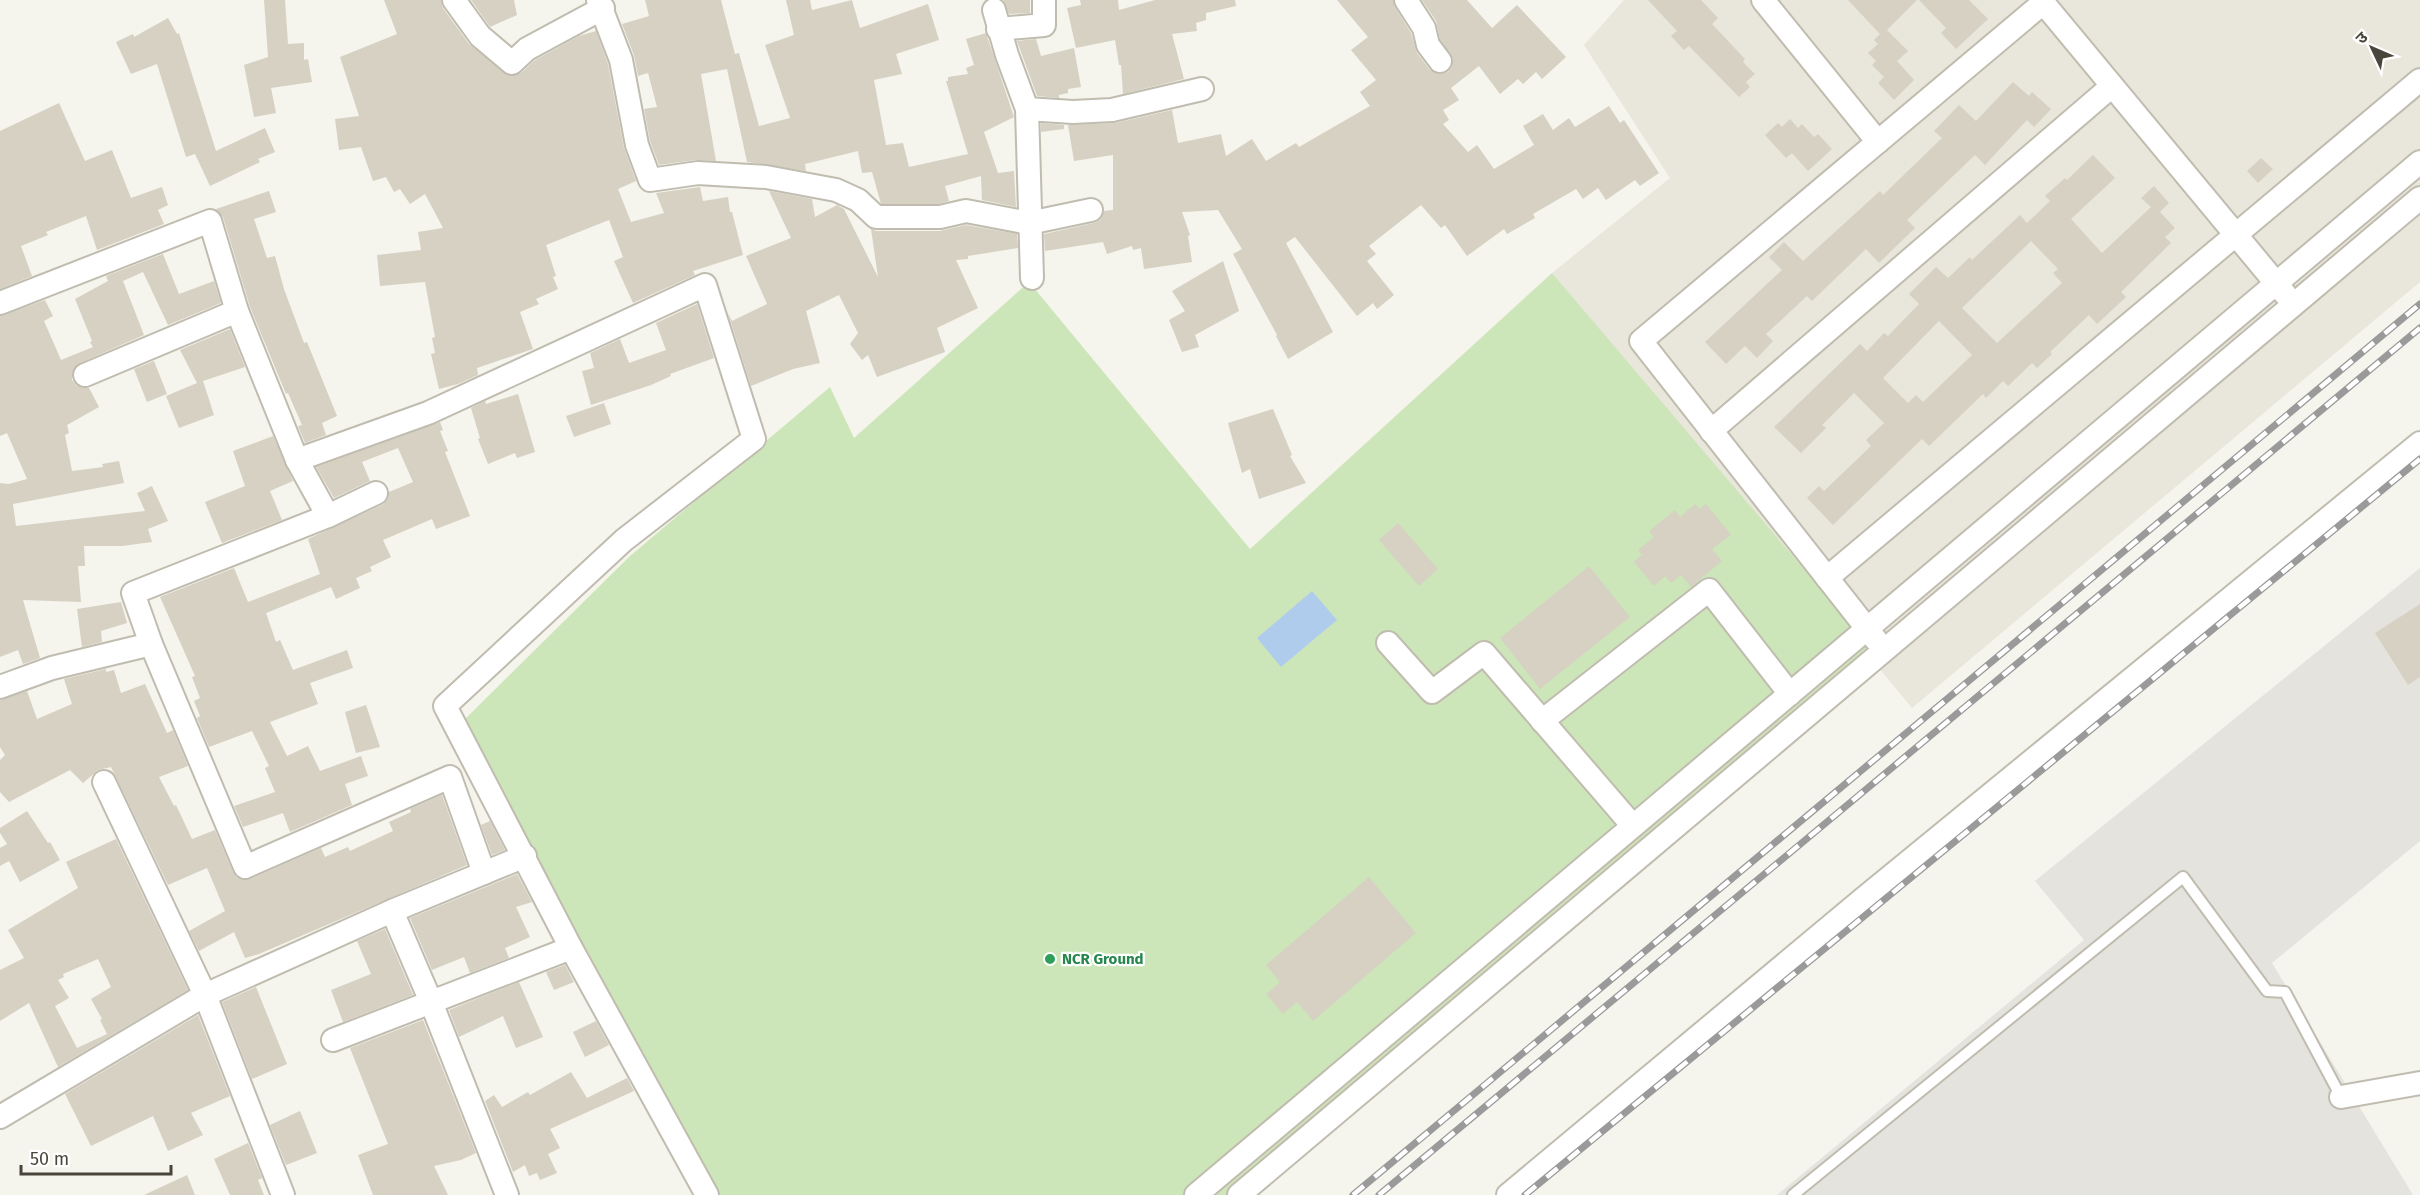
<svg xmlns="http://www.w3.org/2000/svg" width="2420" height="1195" font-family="'Fira Sans','Noto Sans Devanagari',sans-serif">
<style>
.residential{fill:#e9e6db}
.industrial{fill:#e5e3de}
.green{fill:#cde6b9}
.water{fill:#afccec}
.building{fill:#d6d1c3;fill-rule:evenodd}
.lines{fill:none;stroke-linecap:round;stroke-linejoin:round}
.lane-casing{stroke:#c0bcaf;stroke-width:14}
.street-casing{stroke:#c0bcaf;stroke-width:26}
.lane{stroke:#fff;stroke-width:10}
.street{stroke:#fff;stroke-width:22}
.rail-casing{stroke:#9a9a9a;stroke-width:7}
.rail{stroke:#fff;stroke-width:4.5;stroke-dasharray:14;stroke-linecap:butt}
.leisure-dot{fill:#2e9e5b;stroke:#fff;stroke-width:2}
.labels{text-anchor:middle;stroke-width:4.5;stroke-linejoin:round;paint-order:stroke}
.leisure-label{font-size:15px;font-weight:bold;fill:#27864d;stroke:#fff;text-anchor:start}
</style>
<rect width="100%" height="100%" fill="#f5f4ed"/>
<path class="residential" d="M1624,0H2420V282L1912,708L1552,273L1670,178L1584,45Z"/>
<path class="industrial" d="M2420,568V841L2272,963L2413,1195H1777L2084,940L2035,881Z"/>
<path class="green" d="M1552,273L1877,655L1237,1195H702L462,722L630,556L830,387L854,438L1029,282L1250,549Z"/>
<path class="water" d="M1312,591L1337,620L1281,667L1257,638Z"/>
<g class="building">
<path d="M264,0H285L288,44L304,43V60L308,59L312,82L271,88L276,113L254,117L244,65L268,57Z"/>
<path d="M384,0H441L443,8L469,44L510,76L521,73L535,60L579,36L596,31L608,64L624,148L636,181L618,189L631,222L664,213L656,193L700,187L703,201L728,197L730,212H732L743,255L693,271L695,275L633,303L614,261L623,257L609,220L546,245L556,276L553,277L558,289L536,299L539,304L520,312L533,349L477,368L478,375L458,384L439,389L431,354L435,353L432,338L435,337L425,282L380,286L377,255L421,250L418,232L443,228L425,194L410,204L400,189L394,192L386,177L373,181L361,147L339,150L335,119L359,116L340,57L397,34Z"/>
<path d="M471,0H514L517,15L490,27Z"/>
<path d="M645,0H721L735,54L739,53L759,126L790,118L765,45L794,35L786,0H810L812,10L852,0L860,28L928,4L939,40L896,54L902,74L874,80L886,145L903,143L909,167L968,154L946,81H948V77L968,74L966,68L974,65L966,39L986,33L1014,117L984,132L998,173L1014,171L1016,207L982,200L981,176L945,186L949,201L938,204H881L872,172L862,173L858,151L805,164L806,171L747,162L727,69L701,74L716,161L696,160L659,165L650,141L644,109L657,107L648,73L638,76L634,55L622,24L649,16Z"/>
<path d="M1003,0H1030V13L1009,14Z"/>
<path d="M1080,0H1118L1119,10L1155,0H1235L1236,6L1206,13V20L1196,23L1197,31L1172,34L1184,79L1123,94L1121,65H1119L1115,40L1076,48L1067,8L1081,5Z"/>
<path d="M1337,0H1393L1395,7L1411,33L1417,53L1430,70L1441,74L1448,72L1452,67L1453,59L1440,39L1436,21L1422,0H1467L1492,28L1517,5L1566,57L1542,79L1536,72L1523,84L1518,79L1500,94L1479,66L1451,88L1459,100L1443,110L1449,120L1443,124L1468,152L1477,145L1494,169L1534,145L1523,126L1543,114L1553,130L1569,118L1575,127L1609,106L1620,123L1624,120L1659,173L1640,186L1635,180L1606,200L1598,188L1583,199L1576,189L1533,214L1535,218L1507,234L1504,229L1467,256L1445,225L1441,228L1421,205L1369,246L1376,254L1367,261L1394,295L1377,309L1373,303L1357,316L1295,237L1286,243L1333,332L1288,359L1276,336L1277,335L1233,254L1242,249L1218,210L1182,212L1190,235L1188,236L1192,262L1144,269L1141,248L1133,250L1132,246L1107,254L1103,242L1045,251L1044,234L1094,223L1100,220L1104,211L1113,210V155L1074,161L1068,125L1115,123L1172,110L1178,143L1221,134L1226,156L1252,139L1266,161L1296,143L1299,147L1370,106L1360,92L1376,80L1351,50L1368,37Z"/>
<path d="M1648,0H1701L1718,18L1712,24L1745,59L1743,62L1755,74L1746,82L1750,87L1739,97L1689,46L1684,50L1671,36L1677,31Z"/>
<path d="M1848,0H1917L1887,30L1908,51L1897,61L1914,80L1894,100L1878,83L1884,77L1872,65L1876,61L1868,53L1878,44L1874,40L1880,34Z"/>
<path d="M1919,0H1969L1988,19L1956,49L1941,33L1946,28Z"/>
<path d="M168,18L177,34L179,33L216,151L265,128L275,152L258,159L260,162L210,186L195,154L186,157L157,64L131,74L116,42L133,34L134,37Z"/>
<path d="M1036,39L1041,56L1074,48L1081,87L1068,89V93L1059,95V98L1037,96L1017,41Z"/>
<path d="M2013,82L2029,96L2032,92L2051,109L2034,127L2027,120L1985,165L1975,155L1907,220L1915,228L1879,263L1866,249L1812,301L1807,296L1766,334L1773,341L1757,358L1745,346L1726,364L1705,342L1782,270L1769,257L1784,242L1803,261L1880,191L1883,195L1942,138L1934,131L1959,105L1976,121Z"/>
<path d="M59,103L85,161L112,150L131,198L162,187L168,205L158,210L164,224L97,250L86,216L46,232L48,235L21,246L32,276L0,289V131Z"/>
<path d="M1790,119L1798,128L1802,124L1814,137L1818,134L1832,149L1808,171L1792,153L1786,158L1765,135L1778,123L1782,127Z"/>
<path d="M1041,123L1064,125V129L1041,132Z"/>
<path d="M2093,155L2115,178L2071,219L2102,253L2151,207L2141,198L2154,186L2169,203L2160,212L2175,228L2165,237L2171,243L2121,292L2126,297L2097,324L2089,315L2050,352L2052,354L2037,368L2032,363L2008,386L2003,381L1986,398L1983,394L1929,446L1922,439L1833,525L1807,498L1819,486L1824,491L1871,446L1866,440L1884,423L1854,393L1822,425L1826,428L1801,453L1774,427L1860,344L1867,351L1884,333L1888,336L1919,304L1909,294L1936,267L1948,278L1970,257L1972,260L2020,215L2027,223L2050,201L2045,196L2065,178L2067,180ZM2031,241L2058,269L2053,273L2062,283L1997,343L1962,308ZM1939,321L1972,355L1923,402L1916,395L1908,403L1883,378Z"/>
<path d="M2261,158L2273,169L2258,183L2247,171Z"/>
<path d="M269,191L276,212L254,219L267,258L275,256L284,289L304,343L307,342L337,416L322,423L326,435L305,443L298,426L302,425L288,393L286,394L250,307L223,217L216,209Z"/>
<path d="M769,191L812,199L815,217L837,205L844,209L878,277L871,229L876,231H940L966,225L1017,234L1018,248L968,256V259L956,260L978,308L937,328L945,352L877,377L868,355L862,360L850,344L858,333L839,295L806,311L820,363L793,369L751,386L728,313L732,321L767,304L746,256L791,238Z"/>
<path d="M163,254L179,294L214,281L221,303L168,325L143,272L123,281L144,335L80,363L72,373V380L76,385L89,388L99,407L67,425L69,433L65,435L72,471L103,467L102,464L119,461L124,483L13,504L16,526L145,511L137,493L152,486L168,521L148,529L152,542L122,546H84L85,566H78L81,602L23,600L40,658L23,664L18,650L0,657V483L9,484L27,479L7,433L0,436V316L45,300L53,316L44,321L61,360L93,347L90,342L92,341L75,299L108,281L106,276Z"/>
<path d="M1223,261L1239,311L1195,335L1199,347L1182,352L1169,320L1185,311L1172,291Z"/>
<path d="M697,304L714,358L670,374L671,376L651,385L591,405L582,371L594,368L590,353L620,339L629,363L666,350L656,323Z"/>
<path d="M230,329L245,367L203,381L214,415L179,428L166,396L197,383L180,350Z"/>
<path d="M154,361L167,394L147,402L134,369Z"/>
<path d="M518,394L535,452L517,458L515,453L488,464L478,439L480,438L471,408L485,401L486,404Z"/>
<path d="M604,403L611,424L574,437L566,416Z"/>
<path d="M1273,409L1292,455L1290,456L1306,483L1259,499L1250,469L1242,473L1228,423Z"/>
<path d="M440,422L443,430L440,431L448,451L445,452L470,516L436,529L432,519L383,540L391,557L370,567L372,571L356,578L360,588L336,599L331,587L266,613L276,642L280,640L293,670L347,650L353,668L310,683L318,704L270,722L287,756L308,746L320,771L361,756L368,776L345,784L352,805L290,832L283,813L243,827L234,806L275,792L265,768L269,766L252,731L209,747L197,718L200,716L194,701L200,698L192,677L195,676L160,597L234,568L248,602L320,574L308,539L382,505L387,500L389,492L413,482L398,448L362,462L370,481L334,498L316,467Z"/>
<path d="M273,436L293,481L270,491L282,520L222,543L205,502L245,486L233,451Z"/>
<path d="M1695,504L1699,509L1706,504L1731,535L1712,549L1722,561L1691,587L1681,575L1671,583L1665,576L1654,586L1634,562L1642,555L1638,550L1654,537L1649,531L1675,510L1680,517Z"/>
<path d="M1398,523L1438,569L1419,586L1379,540Z"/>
<path d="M1589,566L1630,617L1540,689L1500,638Z"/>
<path d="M121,602L127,623L101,631L102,642L82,647L77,609Z"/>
<path d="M2420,604V677L2408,685L2375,633Z"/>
<path d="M106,669V672L114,670L121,693L145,684L167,733L173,730L188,766L159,777L174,806L176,805L192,839L215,830L233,872L237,878L250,879L321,848L325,857L348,847L350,851L393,831L389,822L411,812L410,809L442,795L467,865L259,954L245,958L234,932L199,951L189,931L225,911L207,868L168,885L111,767L98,770L83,783L70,770L9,802L0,792V760L5,755L0,747V700L27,691L37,719L72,704L64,679Z"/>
<path d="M366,705L380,747L356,753L345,712Z"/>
<path d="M27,811L48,843L50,842L60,860L20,882L9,861L0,866V848L7,844L0,833V828Z"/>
<path d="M490,821L505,850L492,855L481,825Z"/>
<path d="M116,839L188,990L58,1067L29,1003L0,1021V970L24,958L8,930L78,888L66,862ZM98,959L111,987L91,999L102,1019L100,1020L107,1034L77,1048L55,1006L69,998L58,980L64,977L63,974Z"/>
<path d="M517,874L532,902L516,907L530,937L505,948L509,958L470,973L464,957L432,970L410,918Z"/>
<path d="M1369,877L1416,933L1313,1021L1297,1002L1283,1014L1266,994L1280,982L1266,965Z"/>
<path d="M385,929L413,995L343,1022L331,990L371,974L357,941Z"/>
<path d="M565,965L574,982L554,990L546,972Z"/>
<path d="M519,982L543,1037L516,1048L503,1016L459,1037L449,1010Z"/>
<path d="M256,987L287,1064L252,1079L222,1002Z"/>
<path d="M198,1015L230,1096L191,1113L203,1135L168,1151L153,1116L91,1146L65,1094Z"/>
<path d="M423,1020L476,1153L461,1160L434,1166L448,1195H373L358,1155L388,1144L350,1048Z"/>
<path d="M596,1021L609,1045L585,1057L573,1032Z"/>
<path d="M571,1072L587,1098L627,1078L634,1091L550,1129L560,1148L548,1154L557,1173L540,1180L537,1173L529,1176L525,1165L513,1172L485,1101L494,1095L502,1107L528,1092L530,1095Z"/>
<path d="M300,1111L317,1153L286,1165L270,1125Z"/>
<path d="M248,1143L262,1178L258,1180L264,1195H230L214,1159Z"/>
<path d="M187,1175L195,1195H144Z"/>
</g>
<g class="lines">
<defs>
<path id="lane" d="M1793,1195L2183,877L2267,991L2285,992L2341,1097"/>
<g id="street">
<path d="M454,0L480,36L512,63L527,49L603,8"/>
<path d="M598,0L621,60L637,145L650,180L698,173L766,177L836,190L858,200L876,217H940L966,211L1029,223L1091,210"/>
<path d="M1406,0L1424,28L1428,45L1440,61"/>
<path d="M1763,0L1878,142"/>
<path d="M2041,0L2285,294"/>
<path d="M994,10L1007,55L1027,109L1032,278"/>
<path d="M998,29L1044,25V0"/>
<path d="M1027,109L1073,112L1112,110L1202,89"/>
<path d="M0,303L210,221L237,311L297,460L328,516"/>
<path d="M85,375L237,311"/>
<path d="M1711,431L2112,86"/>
<path d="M297,460L428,413L705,285L754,439L624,540L445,706L571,948L707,1195"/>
<path d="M376,493L328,516L133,593L151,644L245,867L450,777L484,873"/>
<path d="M1827,578L2420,80"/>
<path d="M1876,640L1641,341L2043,3"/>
<path d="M1388,643L1432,692L1484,653L1633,826"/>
<path d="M0,687L52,668L151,644"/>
<path d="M1542,721L1709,590L1790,694"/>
<path d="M104,782L205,995L283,1195"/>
<path d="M392,911L431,1002L507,1195"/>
<path d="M333,1040L571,948"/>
<path d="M2341,1097L2420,1083"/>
<path d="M0,1117L205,995L392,911L525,856"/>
<path d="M1196,1195L2420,162"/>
<path d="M1239,1195L2420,198"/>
<path d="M1508,1195L1863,899L2420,443"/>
</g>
</defs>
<use href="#lane" class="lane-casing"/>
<use href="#street" class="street-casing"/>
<use href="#lane" class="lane"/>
<use href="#street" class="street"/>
<defs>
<g id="rail">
<path d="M1353,1195L2420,304"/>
<path d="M1379,1195L2420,328"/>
<path d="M1525,1195L2420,459"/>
</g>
</defs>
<use href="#rail" class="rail-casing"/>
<use href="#rail" class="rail"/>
</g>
<circle class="leisure-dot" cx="1050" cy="959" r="6"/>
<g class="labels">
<g class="leisure-label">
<text x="1062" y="964">NCR Ground</text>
</g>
</g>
<g transform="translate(2372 48) rotate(314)" stroke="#ffffff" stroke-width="4.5" paint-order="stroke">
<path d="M0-4.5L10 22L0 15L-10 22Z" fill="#49453a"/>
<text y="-9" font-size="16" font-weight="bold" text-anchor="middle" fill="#49453a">उ</text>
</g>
<path d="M21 1165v9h150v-9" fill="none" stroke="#49453a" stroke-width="3"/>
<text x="30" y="1165" font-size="18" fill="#49453a" stroke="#ffffff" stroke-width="4.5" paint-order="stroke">50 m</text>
</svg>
